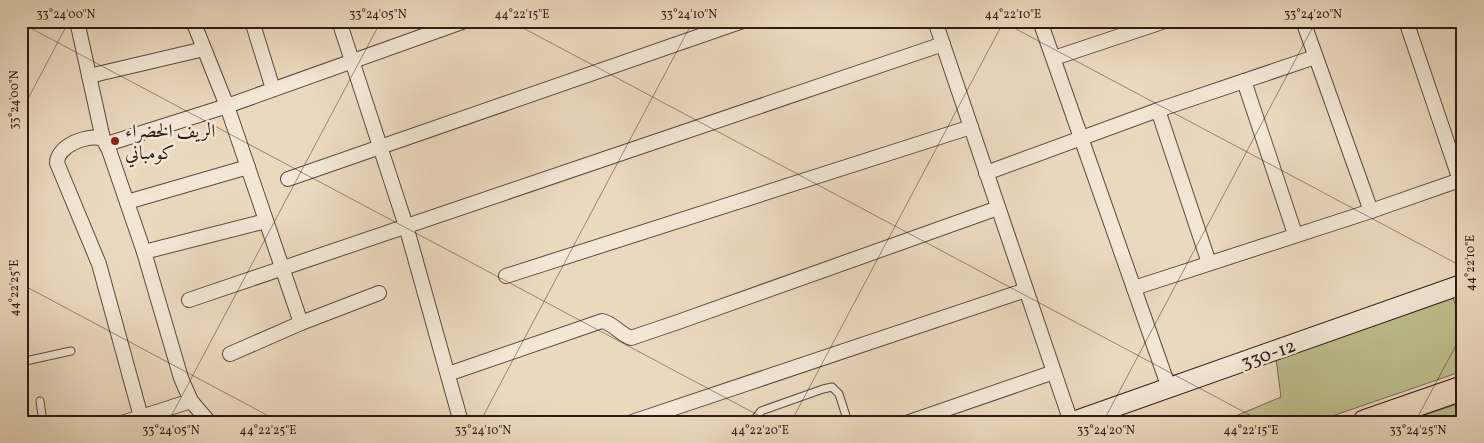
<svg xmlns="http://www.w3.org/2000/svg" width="1484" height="443" font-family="Vollkorn,Amiri,serif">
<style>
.green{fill:#bdbe8e;stroke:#756c52}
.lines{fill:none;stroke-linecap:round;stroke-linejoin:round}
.lane-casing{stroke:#5c4a3f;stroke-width:9}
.street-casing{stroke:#5c4a3f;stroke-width:16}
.secondary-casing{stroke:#2d1b15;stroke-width:21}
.highway-casing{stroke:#2d1b15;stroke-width:26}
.lane{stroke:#f2e6d5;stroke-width:7}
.street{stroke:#f2e6d5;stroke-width:14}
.secondary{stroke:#f2e6d5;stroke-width:19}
.highway{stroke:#ebd9be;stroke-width:24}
.ticks{fill:none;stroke:#2d1b15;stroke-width:1;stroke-opacity:0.45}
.poi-dot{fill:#8f2418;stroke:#f2e6d5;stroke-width:2}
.labels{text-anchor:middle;stroke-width:5;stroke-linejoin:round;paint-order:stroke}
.poi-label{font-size:19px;fill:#2d1b15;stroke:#f2e6d5;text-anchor:start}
.street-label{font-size:19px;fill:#2d1b15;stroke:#f2e6d5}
.neatline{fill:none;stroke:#2d1b15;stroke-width:2}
.ticks-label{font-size:12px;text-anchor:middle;fill:#2d1b15}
</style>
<rect width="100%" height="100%" fill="#ebd9be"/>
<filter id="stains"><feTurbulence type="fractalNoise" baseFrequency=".004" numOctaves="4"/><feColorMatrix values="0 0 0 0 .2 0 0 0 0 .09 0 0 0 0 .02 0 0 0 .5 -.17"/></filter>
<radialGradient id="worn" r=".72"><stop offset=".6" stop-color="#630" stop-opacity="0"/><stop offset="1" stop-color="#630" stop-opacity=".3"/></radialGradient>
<g class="green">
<path d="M1453,297L1463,331V371L1315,422H1221L1281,397L1276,358Z"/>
<path d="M1463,402V422H1404Z"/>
</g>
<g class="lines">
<defs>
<g id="lane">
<path d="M21,362L71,351"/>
<path d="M40,401L43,422"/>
<path d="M753,422L761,411L823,389L832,387L839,394L848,422"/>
</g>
<g id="street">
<path d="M77,21L103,139"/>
<path d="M193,21L227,106L301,323"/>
<path d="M252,21L273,89"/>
<path d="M339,21L406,226L461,422"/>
<path d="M935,21L1071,422"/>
<path d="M1040,21L1169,388"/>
<path d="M1303,21L1371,211"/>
<path d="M1406,21L1463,189"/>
<path d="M1054,58L1165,21"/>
<path d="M89,76L204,49"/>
<path d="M1244,81L1295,234"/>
<path d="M1158,110L1209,263"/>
<path d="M107,144L227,106L465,21"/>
<path d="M986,173L1158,110L1315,57"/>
<path d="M288,179L743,21"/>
<path d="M127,202L248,167"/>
<path d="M144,252L266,221"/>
<path d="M506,276L971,127"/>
<path d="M1134,288L1371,211L1460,180"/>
<path d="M189,300L943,44"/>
<path d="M230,354L301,323L379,293"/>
<path d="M448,374L602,321C613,323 620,334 631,338L678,322L998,208"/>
<path d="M141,417L99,264L57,163C57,146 88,133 103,139L109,150L144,252L181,378L191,401L209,422"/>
<path d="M125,422L191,401"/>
<path d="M632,422L1026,290"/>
<path d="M909,422L1054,372"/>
</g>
<path id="secondary" d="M1072,422L1463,284"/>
<path id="highway" d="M1365,422L1463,388"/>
</defs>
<use href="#lane" class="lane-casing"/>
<use href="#street" class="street-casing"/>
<use href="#secondary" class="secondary-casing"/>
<use href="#highway" class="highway-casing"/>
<use href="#lane" class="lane"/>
<use href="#street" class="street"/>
<use href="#secondary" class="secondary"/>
<use href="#highway" class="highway"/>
</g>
<path class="ticks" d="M510,21L1263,422M1001,21L1463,267M21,23L771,422M21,112L69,21M21,284L280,422M168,422L381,21M480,422L693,21M791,422L1004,21M1103,422L1316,21M1415,422L1463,332"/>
<circle class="poi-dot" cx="115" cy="141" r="5"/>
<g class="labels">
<g class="poi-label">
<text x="125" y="137">الريف الخضراء<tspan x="125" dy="22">كومباني</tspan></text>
</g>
<g class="street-label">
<text transform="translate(1268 353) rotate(-19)" y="7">330-12</text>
</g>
</g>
<rect width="1484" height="443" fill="none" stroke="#ebd9be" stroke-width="55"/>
<rect x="28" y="28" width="1428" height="388" class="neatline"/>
<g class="ticks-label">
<text x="66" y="18">33°24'00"N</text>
<text x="378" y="18">33°24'05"N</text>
<text x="522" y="18">44°22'15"E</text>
<text x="689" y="18">33°24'10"N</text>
<text x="1013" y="18">44°22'10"E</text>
<text x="1313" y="18">33°24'20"N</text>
<text transform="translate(14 100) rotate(-90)" y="4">33°24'00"N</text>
<text transform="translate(1470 263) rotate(-90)" y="4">44°22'10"E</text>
<text transform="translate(14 288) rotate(-90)" y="4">44°22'25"E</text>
<text x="171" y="434">33°24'05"N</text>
<text x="268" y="434">44°22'25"E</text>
<text x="483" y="434">33°24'10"N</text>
<text x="760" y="434">44°22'20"E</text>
<text x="1106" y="434">33°24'20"N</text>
<text x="1251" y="434">44°22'15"E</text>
<text x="1418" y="434">33°24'25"N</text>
</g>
<rect width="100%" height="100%" filter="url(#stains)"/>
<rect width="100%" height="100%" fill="url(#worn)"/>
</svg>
